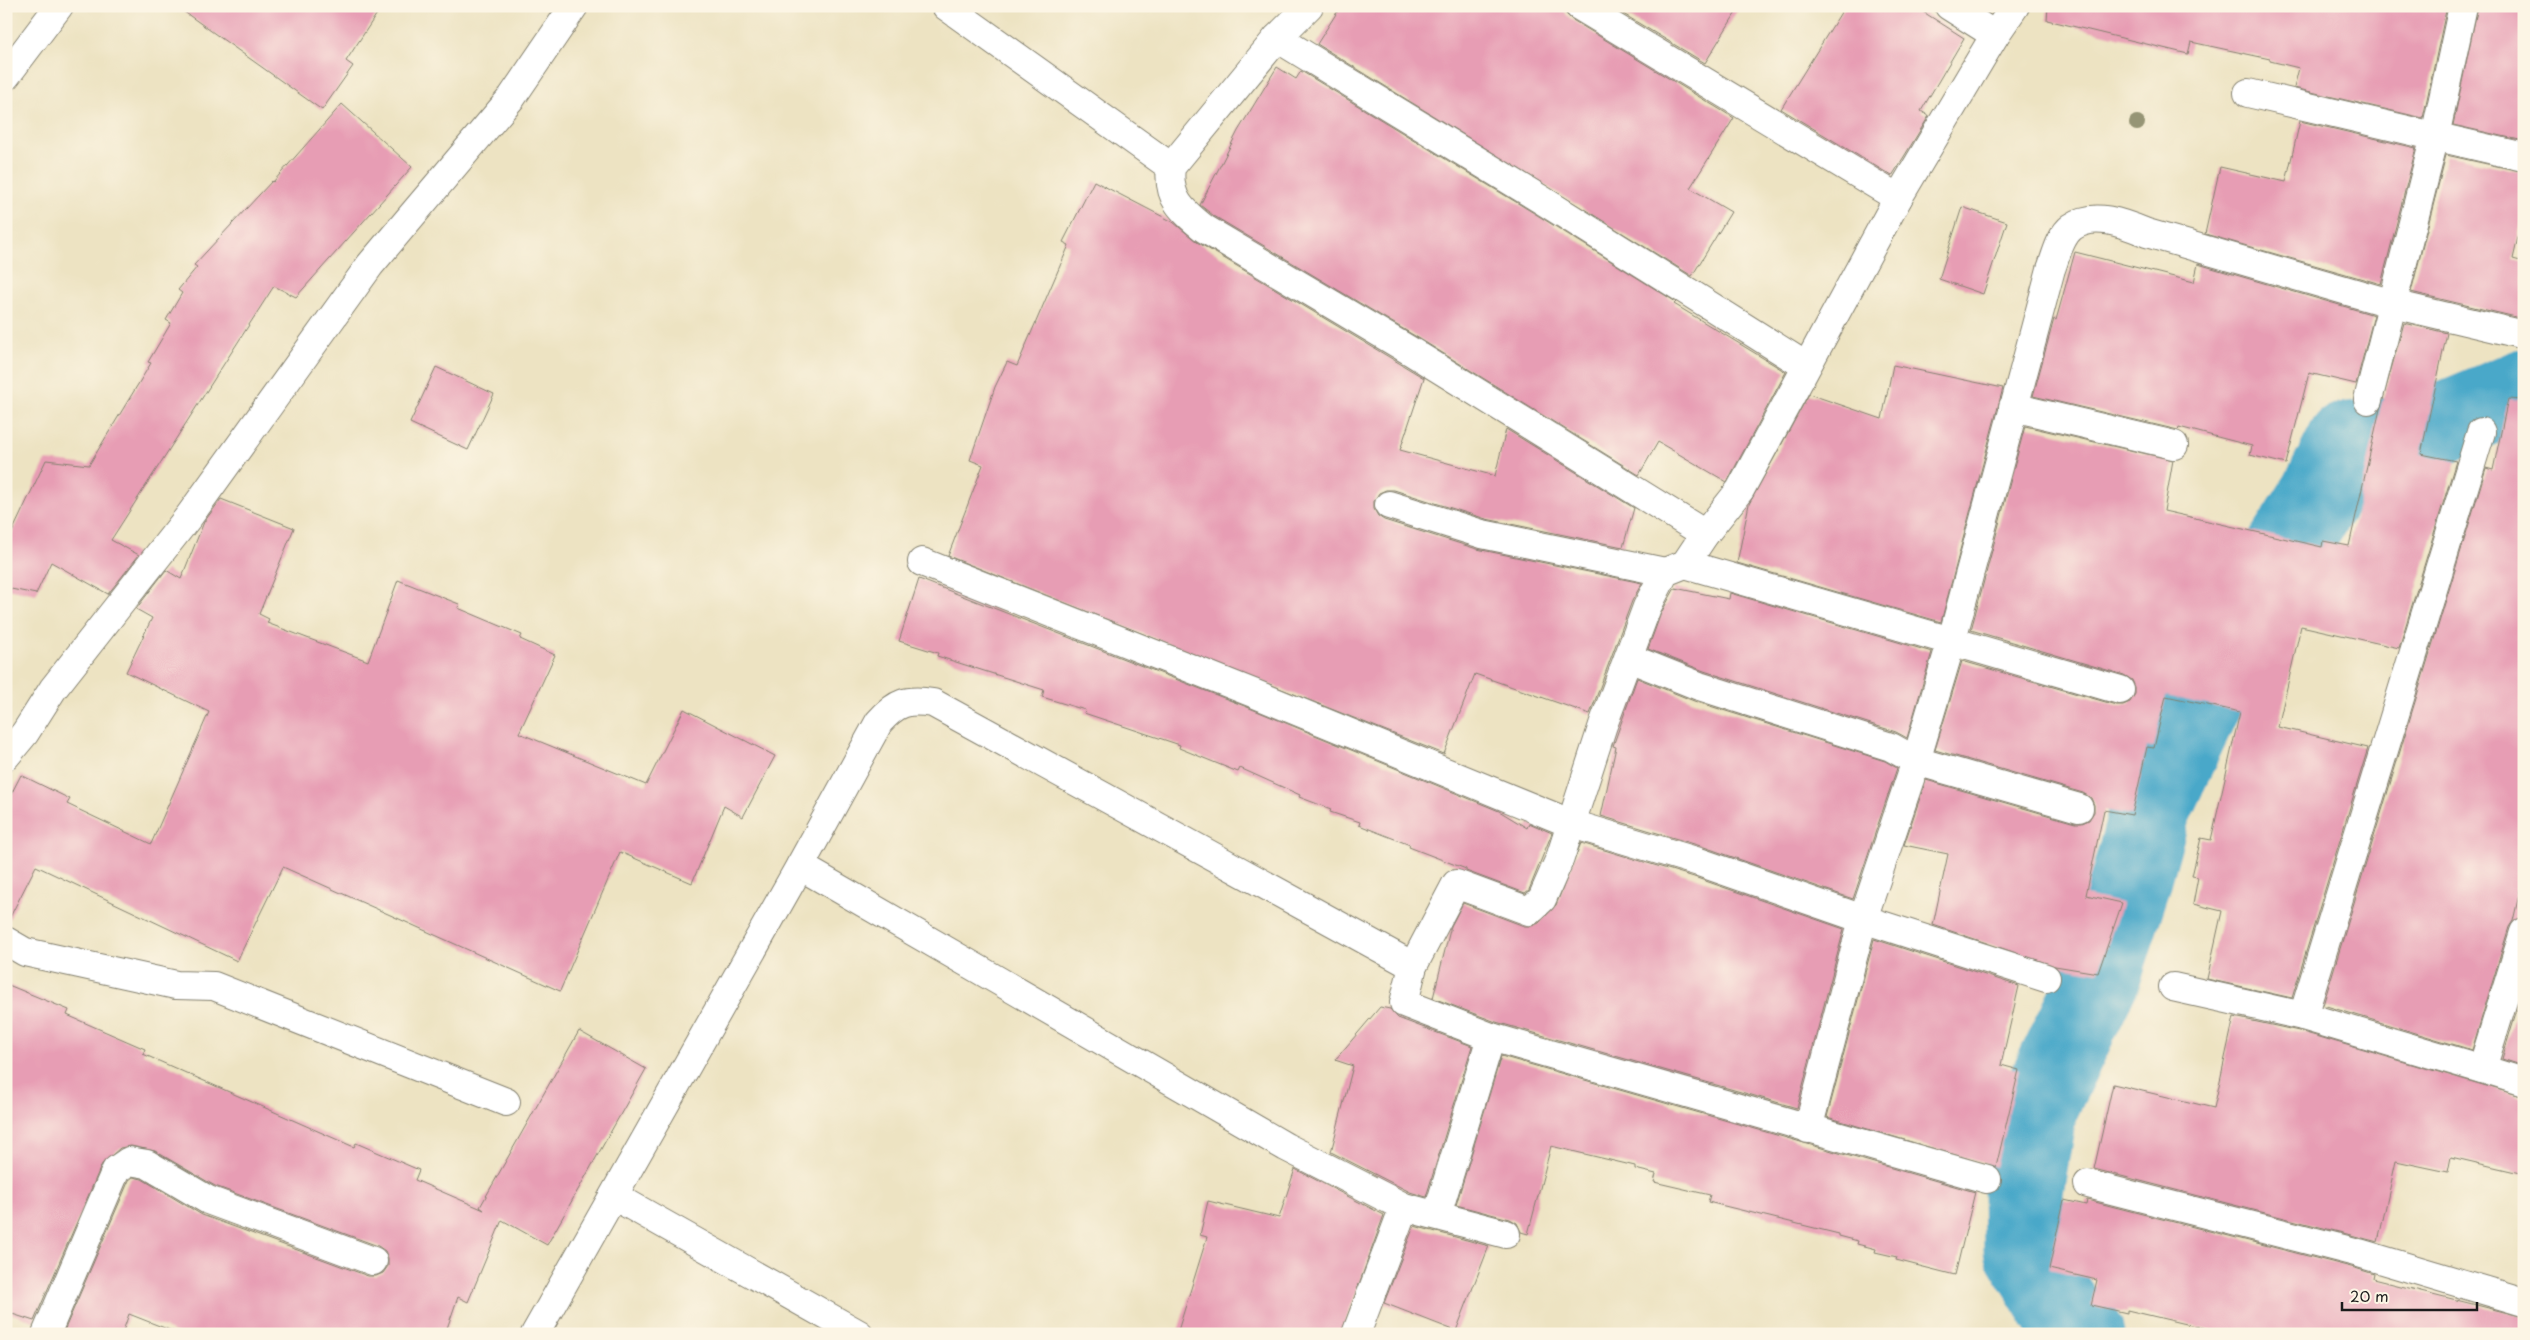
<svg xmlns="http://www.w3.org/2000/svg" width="2530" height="1340" font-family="'Playpen Sans',sans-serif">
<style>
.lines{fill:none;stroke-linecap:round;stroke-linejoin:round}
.river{stroke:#4aa8c9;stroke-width:81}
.building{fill:#e79db4}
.minor-casing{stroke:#84806f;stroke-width:30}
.minor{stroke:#fff;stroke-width:28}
.tree{fill:#969575}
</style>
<rect width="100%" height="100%" fill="#fcf5e5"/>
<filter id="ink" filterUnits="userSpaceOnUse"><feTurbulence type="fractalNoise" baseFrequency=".02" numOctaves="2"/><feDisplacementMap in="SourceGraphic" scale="10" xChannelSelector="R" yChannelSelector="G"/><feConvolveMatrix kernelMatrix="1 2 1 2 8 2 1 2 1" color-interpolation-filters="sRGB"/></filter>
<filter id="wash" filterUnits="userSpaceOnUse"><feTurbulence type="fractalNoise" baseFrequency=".0096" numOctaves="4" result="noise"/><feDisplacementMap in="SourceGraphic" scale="20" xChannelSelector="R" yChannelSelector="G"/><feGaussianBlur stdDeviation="1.12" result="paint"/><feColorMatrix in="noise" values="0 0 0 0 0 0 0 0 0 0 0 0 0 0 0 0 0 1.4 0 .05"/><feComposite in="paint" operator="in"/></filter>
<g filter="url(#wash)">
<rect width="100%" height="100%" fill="#ede3c2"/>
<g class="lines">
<path class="river" d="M2084,1334L2069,1323L2024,1249L2023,1191L2037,1108L2100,977L2130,884L2150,811L2232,635L2320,496L2347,442L2412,436L2524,389"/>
</g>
<g id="blocks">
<g class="building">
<path d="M176,6H382L346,61L353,66L322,110Z"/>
<path d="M1341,6H1563L1566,14L1571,19L1734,118L1690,188L1731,212L1692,276L1317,44Z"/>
<path d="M1610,6H1740L1705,63Z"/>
<path d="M1845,6H1914L1964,38L1921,111L1929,116L1892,176L1781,109Z"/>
<path d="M2048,6H2447L2423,118L2294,88L2299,68L2270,61V59L2191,42L2188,54L2047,20Z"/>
<path d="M2478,6H2524V141L2453,125Z"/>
<path d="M1277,67L1296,79L1301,71L1534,213L1676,302L1674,304L1786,372L1727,482L1658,442L1639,475L1420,339L1214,216L1200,205L1238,131Z"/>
<path d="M342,104L412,167L296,297L274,286L111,540L139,555L108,594L51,562L36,594L6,588V545L46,460L89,465L151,363L148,362L171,323L166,320L182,293L178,290L197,267L194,265L272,181L273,182Z"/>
<path d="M2300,121L2416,148L2381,284L2205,234L2220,167L2286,182Z"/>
<path d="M2446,155L2524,172V211L2513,259L2524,262V319L2411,292Z"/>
<path d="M1094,181L1173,222L1197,242L1424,378L1400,450L1495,476L1506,429L1634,508L1623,547L1486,519L1394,490H1386L1379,493L1374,501V509L1378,516L1384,520L1477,549L1642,583L1632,601L1590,714L1475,674L1444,754L948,556L983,465L970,460L995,387L1007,362L1017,366L1069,245L1063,242Z"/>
<path d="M1962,207L2007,222L1983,294L1939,279Z"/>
<path d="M2075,252L2194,282L2198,264L2374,315L2356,384L2309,373L2286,464L2250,455L2252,446L2179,427L2178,430L2033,396L2054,319L2056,320Z"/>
<path d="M2404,323L2447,333L2421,454L2456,461L2399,648L2301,626L2278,727L2368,748L2292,998L2207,979L2222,911L2193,904L2198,877L2192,876L2201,838L2211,840L2240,712L2166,696L2154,748L2147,747L2132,815L2104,810L2086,895L2122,903L2098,973L2055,966L1933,925L1948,854L1904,845L1926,780L2075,823H2082L2089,820L2094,812V805L2091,798L2083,793L1935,750L1962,661L2116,705H2123L2130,702L2135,694V687L2132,680L2124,675L1971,630L2025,426L2173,460L2164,511L2322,547L2323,541L2349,546L2380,409Z"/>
<path d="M1893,365L2003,388L1941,622L1737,563L1749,504L1809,394L1882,419Z"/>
<path d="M436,367L494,394L468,450L410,423Z"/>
<path d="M2508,399L2524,400V873L2513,921L2509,927L2472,1050L2323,1005L2486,468L2493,470Z"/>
<path d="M221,499L294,528L259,614L269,619L267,623L368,661L398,580L459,604L458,608L522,635L520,639L555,655L519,733L646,785L684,709L775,756L743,817L724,806L692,883L620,852L560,991L283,867L237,961L36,866L6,925V804L21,775L70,799L67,804L151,844L209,712L126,672L152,618L136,609L166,570L181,579L204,522Z"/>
<path d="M919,579L1247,707L1499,811L1527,828L1529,823L1552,833L1529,890L1525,893L1466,871V869L1409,847L1410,845L1359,825L1360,822L1330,812L1331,809L1299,797L1300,795L1240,768L1238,772L1179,748L1180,745L1084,713L1085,710L1042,697L1044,690L937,656L938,653L899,641Z"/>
<path d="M1675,588L1729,599L1730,593L1932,652L1907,738L1896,732L1704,671L1648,649L1661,613Z"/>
<path d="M1637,678L1694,701L1885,761L1897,768L1853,899L1704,847L1601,816L1616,747L1613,746Z"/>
<path d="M1581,843L1694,877L1844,929L1797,1108L1496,1022L1433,998L1451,926L1463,903L1524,926H1532L1539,923L1556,905Z"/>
<path d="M1874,939L2019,986L2001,1065L2019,1070L1996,1167L1827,1117Z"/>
<path d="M6,984L69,1010L67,1015L145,1049L143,1054L354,1147L356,1143L419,1170L415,1180L484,1210L480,1207L579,1031L646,1069L547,1245L502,1220L468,1302L458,1297L445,1334H180L129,1314L122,1334H73L64,1331L129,1180L133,1177L142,1179L202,1215L368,1276H376L383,1273L388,1266V1258L385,1251L378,1246L215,1186L155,1151L131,1146L120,1148L102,1164L34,1321L6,1312Z"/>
<path d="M2524,986V1066L2502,1059Z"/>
<path d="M1380,1007L1390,1009L1398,1018L1472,1046L1426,1197L1410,1192L1331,1152L1353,1066L1335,1060Z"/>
<path d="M2234,1017L2299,1031L2524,1097V1174L2451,1157L2448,1172L2396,1161L2378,1242L2094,1169L2113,1084L2214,1108Z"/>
<path d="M1501,1056L1975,1192L1955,1275L1896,1260L1897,1257L1875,1252L1876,1249L1857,1244L1858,1241L1839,1236V1234L1708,1202L1710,1195L1654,1182L1656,1174L1635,1169V1166L1551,1146L1528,1234L1521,1232L1517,1223L1510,1219L1456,1205Z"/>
<path d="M1295,1169L1384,1215L1341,1334H1177L1207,1237L1200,1235L1208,1201L1279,1218Z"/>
<path d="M2064,1200L2086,1205L2087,1200L2355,1268L2374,1274L2373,1279L2524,1317V1334H2229L2127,1310V1313L2091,1305L2097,1280L2049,1269Z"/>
<path d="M1414,1226L1489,1246L1456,1331L1384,1303Z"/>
</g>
</g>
</g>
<g filter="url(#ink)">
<use href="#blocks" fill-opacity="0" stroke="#84806f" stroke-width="1"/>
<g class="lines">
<defs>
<g id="minor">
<path d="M946,6L1171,167"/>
<path d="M1309,6L1277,38L1171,167C1167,198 1182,211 1205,229L1412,352L1705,534L1740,490L1898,198L1995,35L2015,6"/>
<path d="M1579,6L1898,198"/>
<path d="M1949,6L1995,35"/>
<path d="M1277,38L1542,200L1806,366"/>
<path d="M6,76L59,6"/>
<path d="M2248,93L2524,157"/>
<path d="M2368,400L2435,136L2463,6"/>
<path d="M2013,407L2174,445"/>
<path d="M2481,432L2303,1016L2482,1069L2524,932"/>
<path d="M1389,505L1482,534L1665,572"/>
<path d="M1705,534L1685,564L1665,572L1647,607L1603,725L1560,858L1542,899L1529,911L1456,884L1413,966L1404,1003L1491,1037L1987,1179"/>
<path d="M922,562L1253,693L1572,824L1699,862L1863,919L1808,1129"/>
<path d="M1685,564L2120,690"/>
<path d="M1629,658L1699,686L1891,747L1916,761L2079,808"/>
<path d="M6,756L25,733L53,689L190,515L370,265L512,97L574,6"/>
<path d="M800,866L1286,1147L1404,1207L1506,1234"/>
<path d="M6,941L25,952L176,985L214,986L506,1102"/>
<path d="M2046,978L1863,919L1916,761L1951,643L2051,269C2056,256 2060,236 2072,227C2094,211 2125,224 2147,233L2393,304L2524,335"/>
<path d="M2173,987L2303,1016"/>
<path d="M2482,1069L2524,1082"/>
<path d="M2088,1184L2359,1253L2524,1302"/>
<path d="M614,1196L859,1334"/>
<path d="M1437,1215L1491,1037"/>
<path d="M46,1334L116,1170L129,1161L147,1164L208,1200L373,1261"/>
<path d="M535,1334L800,866L879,722C897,702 907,699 933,703L1413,966"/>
<path d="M1356,1334L1404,1207"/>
</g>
</defs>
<use href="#minor" class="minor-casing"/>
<use href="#minor" class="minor"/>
</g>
<circle class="tree" cx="2137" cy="123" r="8"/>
</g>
<rect width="2530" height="1340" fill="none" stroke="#fcf5e5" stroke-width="25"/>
<path d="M2342 1302v8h135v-8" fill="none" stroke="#1c1c1c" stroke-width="2.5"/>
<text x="2350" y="1302" font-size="15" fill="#1c1c1c" stroke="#fcf5e5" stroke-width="4" paint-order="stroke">20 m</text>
</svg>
